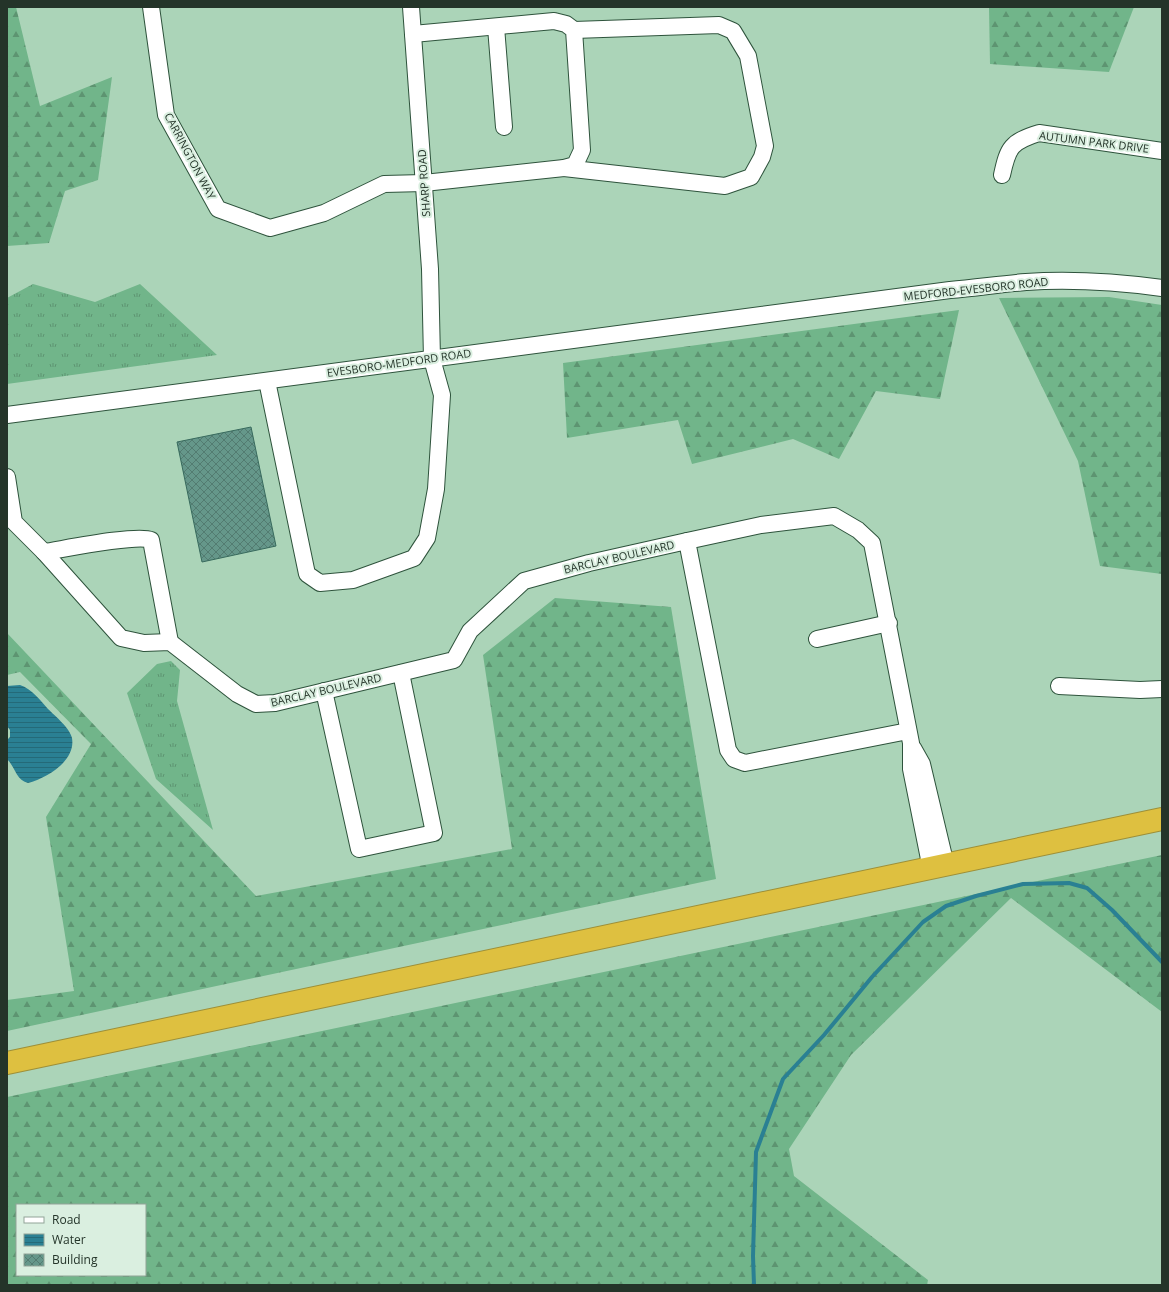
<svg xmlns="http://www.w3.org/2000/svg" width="1169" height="1292" font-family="'Open Sans',sans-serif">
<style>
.grass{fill:url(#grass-tufts)}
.forest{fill:url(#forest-firs);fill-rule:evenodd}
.water{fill:url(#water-rules)}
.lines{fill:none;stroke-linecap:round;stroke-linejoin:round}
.stream{stroke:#2a8093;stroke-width:4}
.building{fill:url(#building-cross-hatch);stroke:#386a5d}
.minor-casing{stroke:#2e533c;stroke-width:18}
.highway-casing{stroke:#9d8f38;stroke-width:24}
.minor{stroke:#fff;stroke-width:16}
.highway{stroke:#dec040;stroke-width:22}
.labels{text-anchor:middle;stroke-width:4;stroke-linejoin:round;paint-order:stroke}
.street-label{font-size:11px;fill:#243429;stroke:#daefe0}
</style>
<defs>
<pattern id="grass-tufts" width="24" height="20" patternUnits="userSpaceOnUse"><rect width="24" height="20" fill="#71b58a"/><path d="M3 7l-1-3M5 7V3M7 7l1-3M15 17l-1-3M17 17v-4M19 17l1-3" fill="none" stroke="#5d9471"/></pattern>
<pattern id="forest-firs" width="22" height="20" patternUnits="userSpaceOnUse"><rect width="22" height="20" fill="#71b58a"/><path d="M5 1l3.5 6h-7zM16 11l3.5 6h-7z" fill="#5d9471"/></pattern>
<pattern id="water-rules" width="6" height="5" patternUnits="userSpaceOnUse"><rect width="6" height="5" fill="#2a8093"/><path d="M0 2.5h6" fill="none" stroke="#246a78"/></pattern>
<pattern id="building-cross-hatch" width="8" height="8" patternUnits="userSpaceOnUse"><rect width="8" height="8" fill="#65978a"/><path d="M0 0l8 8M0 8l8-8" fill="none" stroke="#537c71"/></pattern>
</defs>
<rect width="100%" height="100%" fill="#abd4b8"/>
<g class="grass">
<path d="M33,284L95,302L140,284L217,355L7,384V298Z"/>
<path d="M171,661L180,670L177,701L213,830L156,779L127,693L157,664Z"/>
</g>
<g class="forest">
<path d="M7,7H16L40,106L112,77L98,180L65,191L49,243L7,246Z"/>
<path d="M989,7H1134L1109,72L990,64Z"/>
<path d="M1109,297L1162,305V574L1100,566L1078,461L999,298Z"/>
<path d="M959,310L940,399L876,391L839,459L793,439L692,464L678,420L567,438L563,363Z"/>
<path d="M555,598L671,607L716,879L7,1031V1000L74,991L46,817L91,744L20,672L7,675V633L256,896L512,849L483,655Z"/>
<path d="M1162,855V1012L1011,898L851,1055L789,1149L794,1176L928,1280L927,1285H7V1097ZM17,1205H145V1275H17Z"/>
</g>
<path class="water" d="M20,685C32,689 40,700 48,709C55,716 70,728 72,738C76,761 47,778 28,783C15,779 16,768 7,759V740L10,737V730L7,726V686Z"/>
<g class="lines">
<path class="stream" d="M754,1285L753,1256L756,1152L783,1079L824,1035L872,977L923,922L946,906L976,896L1023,884L1069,883L1087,888L1112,910L1162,962"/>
</g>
<path class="building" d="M251,427L276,546L202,562L177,442Z"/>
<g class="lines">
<defs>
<g id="minor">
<path d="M151,7L166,115L218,209L270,228L324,213L384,184L424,183L564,168L575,165L582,150L574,30L566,24L554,21L413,34"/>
<path d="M496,27L504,127"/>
<path d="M564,168L725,186L751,177L762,157L765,146L748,56L733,31L719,25L574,30"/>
<path d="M1002,175C1008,147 1011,142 1039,133L1162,151"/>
<path d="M267,381L307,574L320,583L353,580L414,558L427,538L436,489L442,395L432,359L430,269L411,7"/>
<path d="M7,415L950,290C975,288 1001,284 1026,282C1071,279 1117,282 1162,288"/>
<path d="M7,477L14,522L44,552L121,638L144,643L170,642L237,694L256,704L275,703L454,660L470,631L524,581L589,563L687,541"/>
<path d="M44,552C64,549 137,534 151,540L170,642"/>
<path d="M817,639L889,623"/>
<path d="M1059,686L1140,690L1162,689"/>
<path d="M324,691L359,849L434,833L401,673"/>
<path d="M908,731L745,763L734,759L728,750L687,541L761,525L834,516L858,530L872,543L911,743V769L931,869"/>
<path d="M913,748L922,764L946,865"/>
</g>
<path id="highway" d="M7,1063L1162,819"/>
</defs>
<use href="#minor" class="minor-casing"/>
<use href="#highway" class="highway-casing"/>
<use href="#minor" class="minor"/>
<use href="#highway" class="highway"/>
</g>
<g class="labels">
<g class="street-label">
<text transform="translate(1094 142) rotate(7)" y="4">AUTUMN PARK DRIVE</text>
<text transform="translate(190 156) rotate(62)" y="4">CARRINGTON WAY</text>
<text transform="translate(424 183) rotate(-94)" y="4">SHARP ROAD</text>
<text transform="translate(976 289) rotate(-6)" y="4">MEDFORD-EVESBORO ROAD</text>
<text transform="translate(399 363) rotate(-8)" y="4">EVESBORO-MEDFORD ROAD</text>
<text transform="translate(619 557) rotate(-13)" y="4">BARCLAY BOULEVARD</text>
<text transform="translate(326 690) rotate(-13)" y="4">BARCLAY BOULEVARD</text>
</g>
</g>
<rect width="1169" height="1292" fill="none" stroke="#243429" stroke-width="16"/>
<rect x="16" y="1204" width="130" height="72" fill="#daefe0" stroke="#91a497"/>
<rect x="24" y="1217" width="20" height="6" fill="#ffffff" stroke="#91a497"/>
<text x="52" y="1224" font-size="12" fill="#243429">Road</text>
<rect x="24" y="1234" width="20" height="12" fill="url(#water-rules)" stroke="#91a497"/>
<text x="52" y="1244" font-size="12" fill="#243429">Water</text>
<rect x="24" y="1254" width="20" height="12" fill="url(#building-cross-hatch)" stroke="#91a497"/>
<text x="52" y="1264" font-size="12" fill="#243429">Building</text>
</svg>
